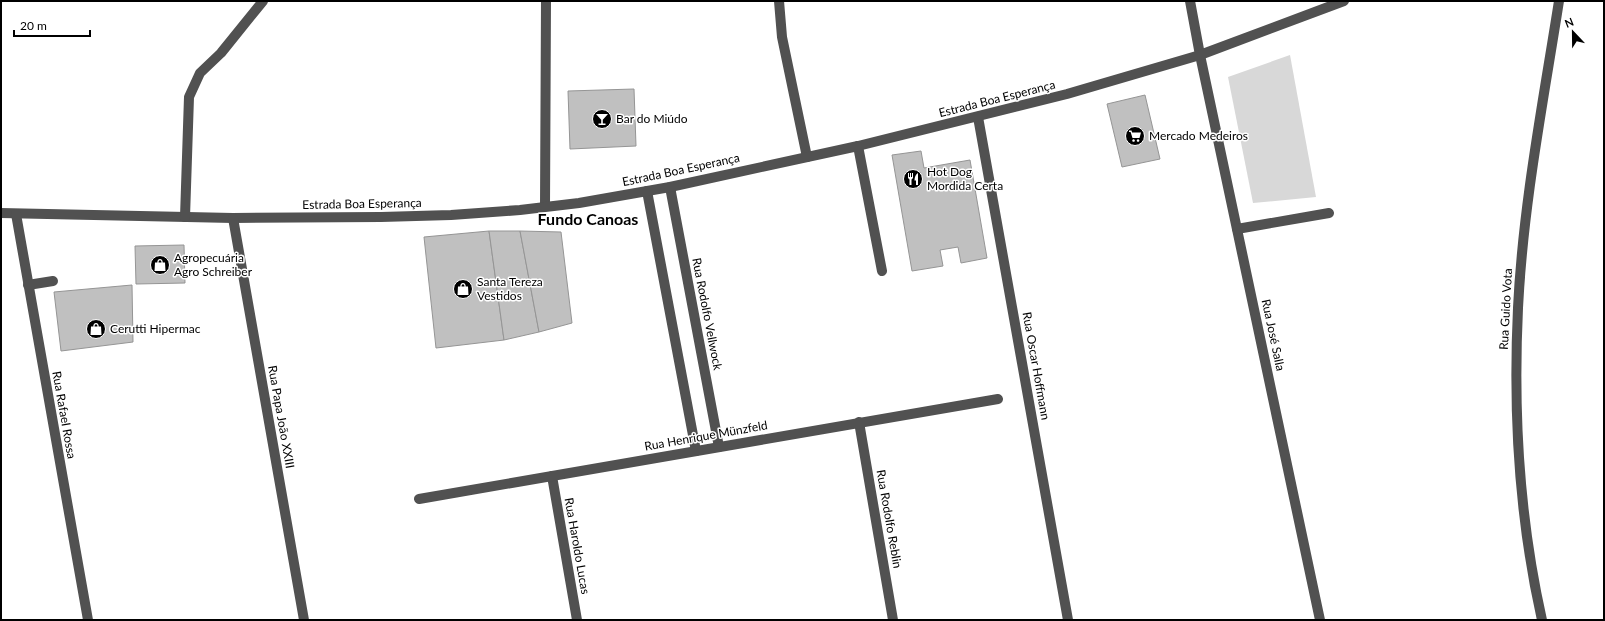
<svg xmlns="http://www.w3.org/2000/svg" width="1605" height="621" font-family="Lato,sans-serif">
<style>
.green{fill:#d8d8d8}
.building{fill:#c0c0c0;stroke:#959595}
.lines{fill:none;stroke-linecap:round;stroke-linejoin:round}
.minor{stroke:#515151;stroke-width:10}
.labels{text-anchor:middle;stroke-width:3;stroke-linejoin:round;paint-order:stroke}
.street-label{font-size:12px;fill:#000;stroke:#fff}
.poi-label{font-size:12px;fill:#000;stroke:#fff;text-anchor:start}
.district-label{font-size:16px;font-weight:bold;fill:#000;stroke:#fff}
</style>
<rect width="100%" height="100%" fill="#fff"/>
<path class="green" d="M1290,55L1316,197L1253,203L1228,77Z"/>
<g class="building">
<path d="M634,89L636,146L570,149L568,91Z"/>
<path d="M1145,95L1160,159L1122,167L1107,104Z"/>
<path d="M921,151L924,168L970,160L987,258L961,263L958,247L940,250L943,266L912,271L892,155Z"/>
<path d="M489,231L504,340L436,348L424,237Z"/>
<path d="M489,231H520L539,332L504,340Z"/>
<path d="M520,231L561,232L572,323L539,332Z"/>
<path d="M184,245L185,283L136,284L135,246Z"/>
<path d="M132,285L133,342L61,351L54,292Z"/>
</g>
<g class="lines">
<g class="minor">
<path d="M779,1L782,37L807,157"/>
<path d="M1190,1L1200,55L1320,620"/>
<path d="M978,117L1068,620"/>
<path d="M858,146L882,271"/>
<path d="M670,187L719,447"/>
<path d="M647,191L696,451"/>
<path d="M545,206L546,1"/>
<path d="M1,213L233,218L381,217L451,215L520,210L579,203L670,187L858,146L1067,94L1200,55L1344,1"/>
<path d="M16,214L88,620"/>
<path d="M185,217L189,97L200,73L221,53L263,1"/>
<path d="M233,218L304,620"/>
<path d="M1237,229L1329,213"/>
<path d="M28,285L53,281"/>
<path d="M859,422L893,620"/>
<path d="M552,476L577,620"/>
<path d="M419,499L998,399"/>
<path d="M1542,620C1519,518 1513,413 1518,308C1523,205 1543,103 1559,1"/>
</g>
</g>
<defs>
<symbol id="bar-disc" viewBox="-11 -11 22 22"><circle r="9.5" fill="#000" stroke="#fff"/><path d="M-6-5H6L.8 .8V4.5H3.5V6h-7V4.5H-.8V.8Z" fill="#fff"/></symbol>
<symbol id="supermarket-disc" viewBox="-11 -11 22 22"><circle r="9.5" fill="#000" stroke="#fff"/><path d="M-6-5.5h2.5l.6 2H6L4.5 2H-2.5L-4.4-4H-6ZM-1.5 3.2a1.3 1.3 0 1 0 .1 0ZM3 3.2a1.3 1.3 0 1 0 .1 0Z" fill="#fff"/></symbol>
<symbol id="restaurant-disc" viewBox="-11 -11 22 22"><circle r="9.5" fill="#000" stroke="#fff"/><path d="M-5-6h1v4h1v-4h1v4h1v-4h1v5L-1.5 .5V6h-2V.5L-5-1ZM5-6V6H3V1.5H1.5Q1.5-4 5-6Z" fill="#fff"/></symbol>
<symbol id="shop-disc" viewBox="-11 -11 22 22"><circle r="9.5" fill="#000" stroke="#fff"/><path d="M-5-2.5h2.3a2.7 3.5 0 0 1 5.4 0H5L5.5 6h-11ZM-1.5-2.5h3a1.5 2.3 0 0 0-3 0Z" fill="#fff"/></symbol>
</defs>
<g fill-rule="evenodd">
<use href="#bar-disc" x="591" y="108" width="22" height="22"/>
<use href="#supermarket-disc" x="1124" y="125" width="22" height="22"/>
<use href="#restaurant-disc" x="902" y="168" width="22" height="22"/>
<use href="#shop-disc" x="149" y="254" width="22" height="22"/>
<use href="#shop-disc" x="452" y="278" width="22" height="22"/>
<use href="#shop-disc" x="85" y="318" width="22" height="22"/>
</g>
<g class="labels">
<g class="street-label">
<text transform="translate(997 99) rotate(-14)" y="4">Estrada Boa Esperança</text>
<text transform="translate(681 170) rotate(-12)" y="4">Estrada Boa Esperança</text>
<text transform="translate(362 204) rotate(-1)" y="4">Estrada Boa Esperança</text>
<text transform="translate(1506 309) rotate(-87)" y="4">Rua Guido Vota</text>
<text transform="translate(707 314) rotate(79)" y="4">Rua Rodolfo Vellwock</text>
<text transform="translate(1273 335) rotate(78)" y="4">Rua José Salla</text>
<text transform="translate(1036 366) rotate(80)" y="4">Rua Oscar Hoffmann</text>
<text transform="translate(64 415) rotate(80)" y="4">Rua Rafael Rossa</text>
<text transform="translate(281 417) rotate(80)" y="4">Rua Papa João XXIII</text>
<text transform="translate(706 436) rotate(-10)" y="4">Rua Henrique Münzfeld</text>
<text transform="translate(889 519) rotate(80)" y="4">Rua Rodolfo Reblin</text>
<text transform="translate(577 546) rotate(80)" y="4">Rua Haroldo Lucas</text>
</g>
<g class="poi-label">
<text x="616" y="123">Bar do Miúdo</text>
<text x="1149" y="140">Mercado Medeiros</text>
<text x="927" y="176">Hot Dog<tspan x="927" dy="14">Mordida Certa</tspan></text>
<text x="174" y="262">Agropecuária<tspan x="174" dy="14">Agro Schreiber</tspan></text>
<text x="477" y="286">Santa Tereza<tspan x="477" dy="14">Vestidos</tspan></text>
<text x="110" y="333">Cerutti Hipermac</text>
</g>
<g class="district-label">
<text x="588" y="225">Fundo Canoas</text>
</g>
</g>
<rect width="1605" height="621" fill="none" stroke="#000000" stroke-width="4"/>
<g transform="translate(1573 32) rotate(338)" stroke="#ffffff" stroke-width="3" paint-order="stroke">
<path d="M0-3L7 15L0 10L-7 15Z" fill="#000000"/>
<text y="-6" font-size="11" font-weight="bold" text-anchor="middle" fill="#000000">N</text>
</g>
<path d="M14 30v6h76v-6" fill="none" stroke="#000000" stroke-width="2"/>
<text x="20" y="30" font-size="12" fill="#000000" stroke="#ffffff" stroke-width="3" paint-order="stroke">20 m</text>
</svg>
